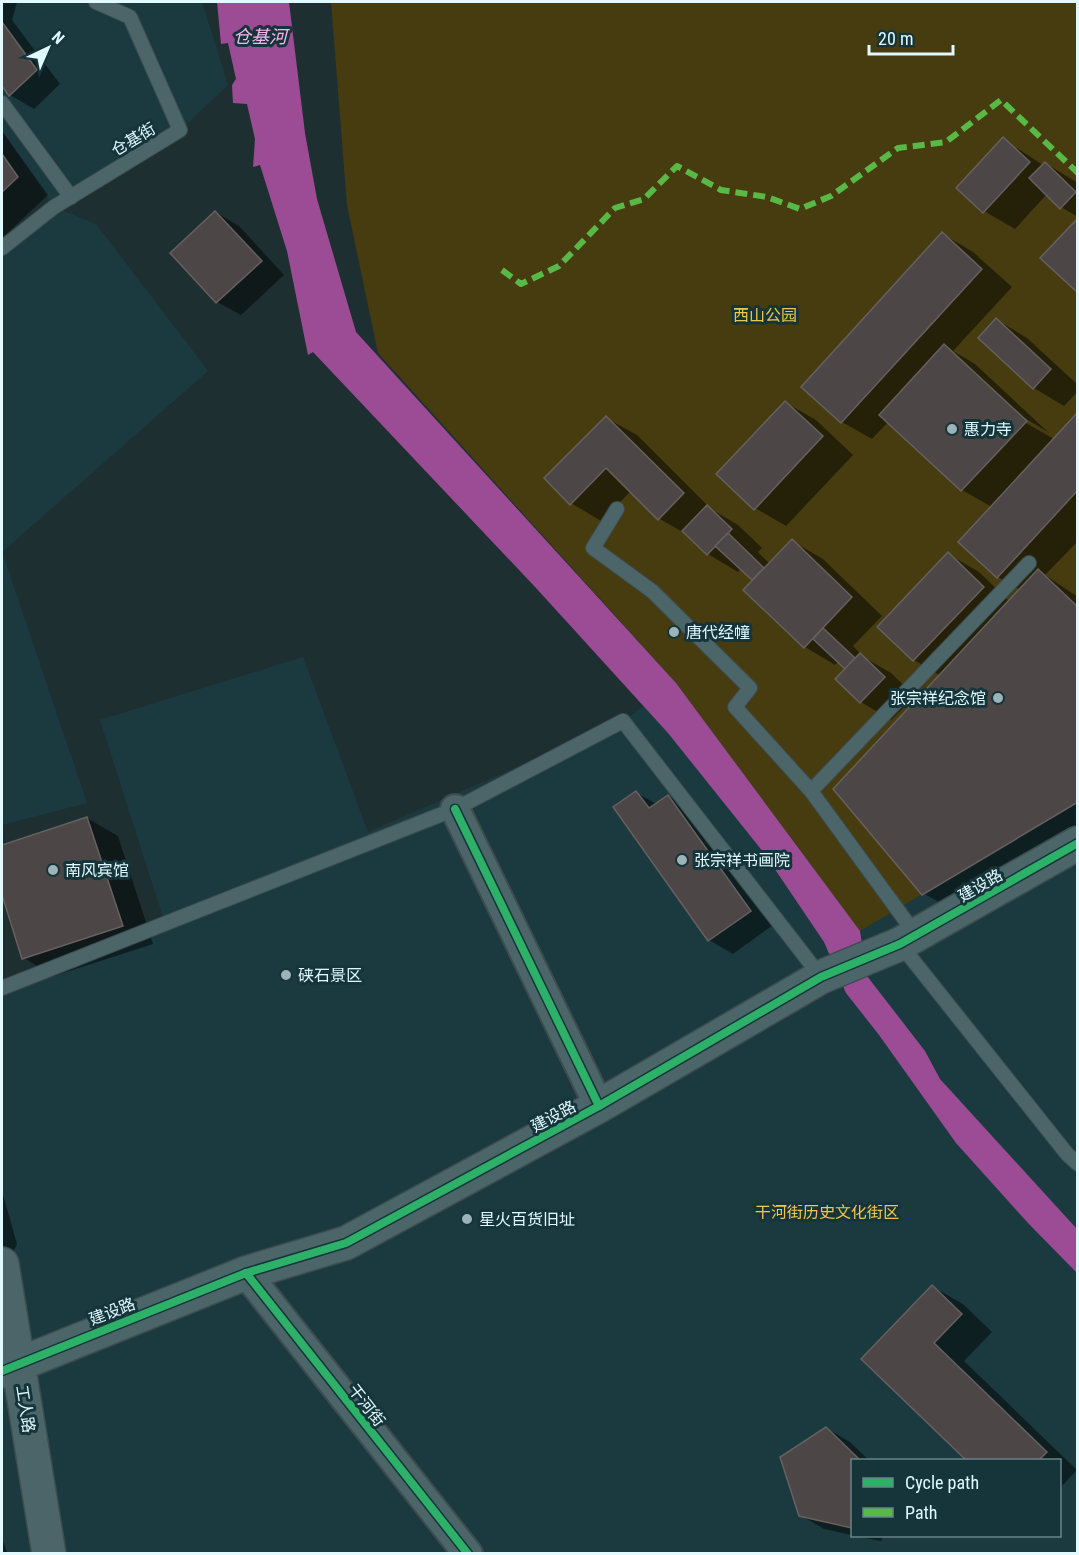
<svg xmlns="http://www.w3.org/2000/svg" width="1079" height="1555" font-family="'Roboto Condensed','Noto Sans SC',sans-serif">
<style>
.built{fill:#1b3a40;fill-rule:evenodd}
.green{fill:#473c0f}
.water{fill:#9b4c95}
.shadow{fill:#0007}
.building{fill:#4c4746;stroke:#66605f;stroke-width:1.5}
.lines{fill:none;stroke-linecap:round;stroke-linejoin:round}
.lane-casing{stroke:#3d4c4f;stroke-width:16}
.street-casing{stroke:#3d4c4f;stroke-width:32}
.secondary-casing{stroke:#3d4c4f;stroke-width:36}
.lane{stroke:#4b6568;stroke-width:14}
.street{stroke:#4b6568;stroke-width:28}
.secondary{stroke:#4b6568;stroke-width:33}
.quiet{stroke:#58b947;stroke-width:6;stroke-dasharray:12 6;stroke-linecap:butt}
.cycleway-casing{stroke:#16353a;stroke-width:11}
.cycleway{stroke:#2db169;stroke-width:8}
.poi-dot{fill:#9cb3b7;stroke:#16353a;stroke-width:2}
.labels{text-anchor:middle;stroke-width:6;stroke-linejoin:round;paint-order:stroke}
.street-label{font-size:16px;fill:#e0faff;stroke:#16353a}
.park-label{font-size:16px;fill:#f0c749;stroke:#16353a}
.poi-label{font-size:16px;fill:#e0faff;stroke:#16353a;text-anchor:start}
.water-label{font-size:18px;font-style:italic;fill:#fab5f1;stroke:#16353a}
</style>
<rect width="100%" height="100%" fill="#1e2f32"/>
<g class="built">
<path d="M2,2H202L228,85L180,130L55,207L96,224L208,371L2,552L87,803L2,825V251L54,207L2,131Z"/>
<path d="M303,657L368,832L623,721L676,683L802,853L922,895L1077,802V1553H2V986L163,917L100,720ZM852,1460H1060V1536H852Z"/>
</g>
<path class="green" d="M331,2H1077V802L860,931L676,683L378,353L347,205Z"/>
<path class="water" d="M217,2H289L305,133L317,199L356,332L676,683L860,931L867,976L925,1051L940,1079L1077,1229V1273L1028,1223L956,1143L879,1035L846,993L824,942L764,853L668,733L536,588L313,352L308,355L287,251L260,165L253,167L255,139L247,104L233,103L232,85L236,79L228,43L221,44Z"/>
<g class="shadow">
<path d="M2,2H17L12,20L60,84L34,109L10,95L2,84Z"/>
<path d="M2,131L48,195L2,238Z"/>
<path d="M1003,139L1043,165L1045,163L1078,183V217L1061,207L1047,194L1015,229L984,211Z"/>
<path d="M215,212L239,226L284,275L241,315L217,302Z"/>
<path d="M943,234L973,252L1012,287L953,351L975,364L1048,432L1021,416L1019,419L1054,439L1078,414V541L1045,575L1078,597V838L954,911L923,893L941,676L914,660L948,554L979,572L1010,602L1021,590L998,577L992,507L962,490L889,421L872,439L842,422Z"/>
<path d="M997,320L1027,338L1078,385V391L1064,406L1034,388Z"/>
<path d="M786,403L816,420L853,455L786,526L755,508Z"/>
<path d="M606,418L637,435L711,509L738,525L762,548L758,552L770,564L792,541L823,559L882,616L853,646L865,658L891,673L915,696L891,720L861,702L847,669L839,661L835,665L805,647L754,580L741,569L738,572L708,554L688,535L658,518L631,491L601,521L571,503Z"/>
<path d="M636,793L657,804L668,796L692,810L773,925L733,954L709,940L615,807Z"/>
<path d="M87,818L118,836L153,944L54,976L24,958L2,890V846Z"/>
<path d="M2,1191L17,1244L2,1276Z"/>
<path d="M933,1287L963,1304L992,1332L964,1361L1077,1470L1060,1488V1460H968L863,1359Z"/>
<path d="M826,1428L850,1442L869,1460H852V1535L824,1529L800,1515Z"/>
<path d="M854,1536H883L881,1541Z"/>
<path d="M2,1539L8,1554H2Z"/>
</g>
<g class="building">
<path d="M2,22L37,70L9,96L2,86Z"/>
<path d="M1003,137L1030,162L983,213L956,188Z"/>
<path d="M2,154L18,177L2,192Z"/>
<path d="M1045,162L1076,192L1060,209L1029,178Z"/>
<path d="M215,211L262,261L216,303L170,253Z"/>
<path d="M1078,218V293L1040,258Z"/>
<path d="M942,232L982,269L841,423L801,387Z"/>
<path d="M996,318L1051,369L1033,389L978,338Z"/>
<path d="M944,344L1027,421L961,491L879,415Z"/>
<path d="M785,401L823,436L754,510L716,474Z"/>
<path d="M1078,412V490L997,578L958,542Z"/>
<path d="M606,416L684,493L658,520L606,468L570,505L544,478Z"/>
<path d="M707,505L732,529L707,555L682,531Z"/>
<path d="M728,533L764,568L752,580L715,546Z"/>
<path d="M792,539L852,597L804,648L743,590Z"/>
<path d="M948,552L984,587L913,661L877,627Z"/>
<path d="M1038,569L1078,607V802L922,895L833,789Z"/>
<path d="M823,628L855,658L845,669L813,639Z"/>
<path d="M860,653L885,677L860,703L835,679Z"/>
<path d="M636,791L649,808L668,795L751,911L708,941L613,807Z"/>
<path d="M87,817L123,926L22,959L2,895V845Z"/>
<path d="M932,1285L962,1314L934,1343L1047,1452L1039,1460H966L861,1359Z"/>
<path d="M826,1427L860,1460H852V1528L799,1516L780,1457Z"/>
</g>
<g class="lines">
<defs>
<g id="lane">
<path d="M2,103L71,197"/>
<path d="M2,248L54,207L180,130L130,17L96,2"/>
<path d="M617,509L593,548L652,591L750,688L735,707L811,791L916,935"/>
<path d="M811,791L1029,563"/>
<path d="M900,944L1067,1154L1078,1164"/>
<path d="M2,988L455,809L623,721L821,977"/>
</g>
<g id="street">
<path d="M455,809L599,1106"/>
<path d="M246,1273L468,1554"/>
</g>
<g id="secondary">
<path d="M2,1264L49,1554"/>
<path d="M2,1371L246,1273L346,1243L599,1106L821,977L900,944L1078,843"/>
</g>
</defs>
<use href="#lane" class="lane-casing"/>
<use href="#street" class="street-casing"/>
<use href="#secondary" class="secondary-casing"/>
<use href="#lane" class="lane"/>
<use href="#street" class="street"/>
<use href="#secondary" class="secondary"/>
<path class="quiet" d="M502,270L521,284L559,266L615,208L644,199L677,166L721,190L767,197L800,209L831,196L898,148L946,142L1001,100L1078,173"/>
<defs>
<g id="cycleway">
<path d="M455,809L599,1106"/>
<path d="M246,1273L468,1554"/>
<path d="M2,1371L246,1273L346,1243L599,1106L821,977L900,944L1078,843"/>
</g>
</defs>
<use href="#cycleway" class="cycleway-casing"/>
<use href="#cycleway" class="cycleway"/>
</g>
<g class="poi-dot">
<circle cx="952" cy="429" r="6"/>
<circle cx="674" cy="632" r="6"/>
<circle cx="998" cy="698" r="6"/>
<circle cx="682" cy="860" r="6"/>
<circle cx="53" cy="870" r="6"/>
<circle cx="286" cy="975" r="6"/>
<circle cx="467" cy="1219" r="6"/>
</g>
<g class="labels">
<g class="street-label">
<text transform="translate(133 139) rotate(-31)" y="6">仓基街</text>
<text transform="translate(980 885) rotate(-30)" y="6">建设路</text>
<text transform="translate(553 1116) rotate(-28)" y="6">建设路</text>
<text transform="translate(112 1311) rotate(-21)" y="6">建设路</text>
<text transform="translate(367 1405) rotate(52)" y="6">干河街</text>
<text transform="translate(26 1409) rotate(81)" y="6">工人路</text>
</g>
<g class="park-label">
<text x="765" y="321">西山公园</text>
<text x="827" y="1218">干河街历史文化街区</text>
</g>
<g class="poi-label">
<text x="964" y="435">惠力寺</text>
<text x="686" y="638">唐代经幢</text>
<text x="986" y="704" text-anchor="end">张宗祥纪念馆</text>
<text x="694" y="866">张宗祥书画院</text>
<text x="65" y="876">南风宾馆</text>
<text x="298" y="981">硖石景区</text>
<text x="479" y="1225">星火百货旧址</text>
</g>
<g class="water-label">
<text x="260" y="43">仓基河</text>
</g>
</g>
<rect width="1079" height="1555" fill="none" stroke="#e0faff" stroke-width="6"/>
<rect x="851" y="1459" width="210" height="78" fill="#16353a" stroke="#678489" stroke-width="1.5"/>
<rect x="863" y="1478" width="30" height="9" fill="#2db169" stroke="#678489" stroke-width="1.5"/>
<text x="905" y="1489" font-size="18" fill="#e0faff">Cycle path</text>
<rect x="863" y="1508" width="30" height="9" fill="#58b947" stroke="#678489" stroke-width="1.5"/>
<text x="905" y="1519" font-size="18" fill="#e0faff">Path</text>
<g transform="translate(48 48) rotate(44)" stroke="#16353a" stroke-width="4.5" paint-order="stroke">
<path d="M0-4.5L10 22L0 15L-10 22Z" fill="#e0faff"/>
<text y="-9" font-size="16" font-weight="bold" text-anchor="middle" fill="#e0faff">N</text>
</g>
<path d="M869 45v9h84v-9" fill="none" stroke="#e0faff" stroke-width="3"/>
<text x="878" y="45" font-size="18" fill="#e0faff" stroke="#16353a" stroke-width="4.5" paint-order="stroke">20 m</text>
</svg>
